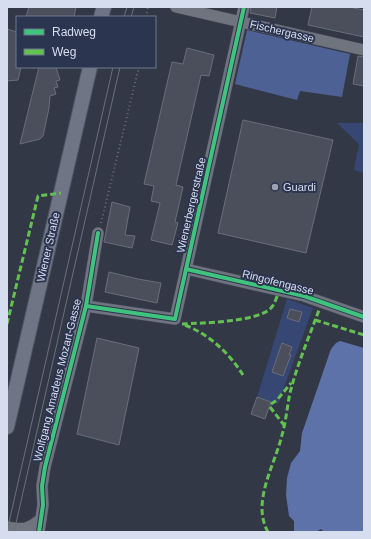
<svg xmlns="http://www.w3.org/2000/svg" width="371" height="539" font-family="Helvetica,sans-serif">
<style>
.green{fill:#364774}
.forest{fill:#4e6195}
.water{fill:#5e72aa}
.building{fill:#4b4f5b;stroke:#696e7b}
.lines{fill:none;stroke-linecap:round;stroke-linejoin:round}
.minor-casing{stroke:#515663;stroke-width:12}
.major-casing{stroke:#515663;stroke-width:16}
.path{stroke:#6a6e79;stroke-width:2;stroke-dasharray:1 3;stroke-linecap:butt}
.minor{stroke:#6f747e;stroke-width:11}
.major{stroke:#6f7584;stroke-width:14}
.tram{stroke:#6a6f7a;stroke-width:1}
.quiet{stroke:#63c152;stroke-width:3;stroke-dasharray:6 3;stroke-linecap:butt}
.cycleway-casing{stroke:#2b354f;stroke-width:6}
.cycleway{stroke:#40c37c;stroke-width:4}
.poi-dot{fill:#9da3b4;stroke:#2b354f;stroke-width:1.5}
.labels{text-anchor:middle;stroke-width:4;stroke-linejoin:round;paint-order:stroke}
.street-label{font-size:11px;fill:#d6ddee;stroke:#2b354f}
.poi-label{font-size:11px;fill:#d6ddee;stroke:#2b354f;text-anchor:start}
</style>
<rect width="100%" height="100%" fill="#333847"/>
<g class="green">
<path d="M337,123H364V173L354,170L359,144Z"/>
<path d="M287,299L313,308L278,404L257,397Z"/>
</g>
<path class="forest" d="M247,30L350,54L342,97L300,91L297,100L235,84Z"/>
<path class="water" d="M340,341L364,348V532H324L321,529L316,532H294V521L289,516L286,495L287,478L291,463L300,451L302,433L331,349L336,343Z"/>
<g class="building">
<path d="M29,7H76L74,17H26Z"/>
<path d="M251,7H277L275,18L250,13Z"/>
<path d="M312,7H349L364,10V37L308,25Z"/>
<path d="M7,29L17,32V67H21L18,80L7,81Z"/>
<path d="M187,48L214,55L209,76L201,75L176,185L183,187L175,222L178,223L172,245L151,240L160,203L151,201L154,186L144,184L172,62L183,64Z"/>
<path d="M358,56L364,57V86L353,84Z"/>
<path d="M39,67H56L60,80L56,81L58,87L54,88L56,94L50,96L49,108L43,136L40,139L20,144Z"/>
<path d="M243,120L333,140L306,253L218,233Z"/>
<path d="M112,202L130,207L125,235L135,236L132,248L104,242Z"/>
<path d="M109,272L138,279L161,283L157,303L105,292Z"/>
<path d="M290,309L302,312L299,322L287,318Z"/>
<path d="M97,338L139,348L119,445L77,434Z"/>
<path d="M282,343L292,347L289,355H291L283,376L272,372Z"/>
<path d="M257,397L271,402L265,419L251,414Z"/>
</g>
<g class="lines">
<defs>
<g id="minor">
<path d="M176,7L364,50"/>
<path d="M186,269L304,296L364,317"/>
<path d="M86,306L175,319L244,7"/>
<path d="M7,527C24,530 27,530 41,519"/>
<path d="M39,532L43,505L42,486L45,467L86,306L98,233"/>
</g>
<g id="major">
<path d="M101,17L104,7"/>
<path d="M7,427L90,67"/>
</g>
</defs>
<use href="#minor" class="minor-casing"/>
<use href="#major" class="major-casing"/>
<g class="path">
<path d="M146,17L148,7"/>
<path d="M101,223L139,67"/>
</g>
<use href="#minor" class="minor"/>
<use href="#major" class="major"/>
<g class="tram">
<path d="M124,17L127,7"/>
<path d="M131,17L134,7"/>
<path d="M7,531L113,67"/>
<path d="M14,532L120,67"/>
</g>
<g class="quiet">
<path d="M315,320L364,335"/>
<path d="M7,324L38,196L61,193"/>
<path d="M182,324C202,323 255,322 270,309C275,305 277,296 279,290"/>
<path d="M185,325C210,335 229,353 243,375"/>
<path d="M271,404L277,400L291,383"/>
<path d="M270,407L284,425"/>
<path d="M268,532C251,502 275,465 282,435C286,422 287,407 290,393C297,365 309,337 319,310"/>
</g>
<defs>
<g id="cycleway">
<path d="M186,269L304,296L364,317"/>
<path d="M86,306L175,319L244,7"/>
<path d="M39,532L43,505L42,486L45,467L86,306L98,233"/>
</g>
</defs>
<use href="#cycleway" class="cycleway-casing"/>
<use href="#cycleway" class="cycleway"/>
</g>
<circle class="poi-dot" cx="275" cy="187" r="4"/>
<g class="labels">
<g class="street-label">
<text transform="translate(282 31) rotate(13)" y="4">Fischergasse</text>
<text transform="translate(191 205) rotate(-77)" y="4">Wienerbergerstraße</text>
<text transform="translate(48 247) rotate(-77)" y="4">Wiener Straße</text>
<text transform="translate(278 282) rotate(14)" y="4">Ringofengasse</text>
<text transform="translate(57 380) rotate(-76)" y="4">Wolfgang Amadeus Mozart-Gasse</text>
</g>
<g class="poi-label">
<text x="283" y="191">Guardi</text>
</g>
</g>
<rect width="371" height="539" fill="none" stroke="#d6ddee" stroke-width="16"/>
<rect x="16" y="16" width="140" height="52" fill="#2b354f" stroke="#6f788f"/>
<rect x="24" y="29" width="20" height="6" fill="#40c37c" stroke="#6f788f"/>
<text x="52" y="36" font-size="12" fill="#d6ddee">Radweg</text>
<rect x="24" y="49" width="20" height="6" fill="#63c152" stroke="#6f788f"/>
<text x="52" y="56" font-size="12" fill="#d6ddee">Weg</text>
</svg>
